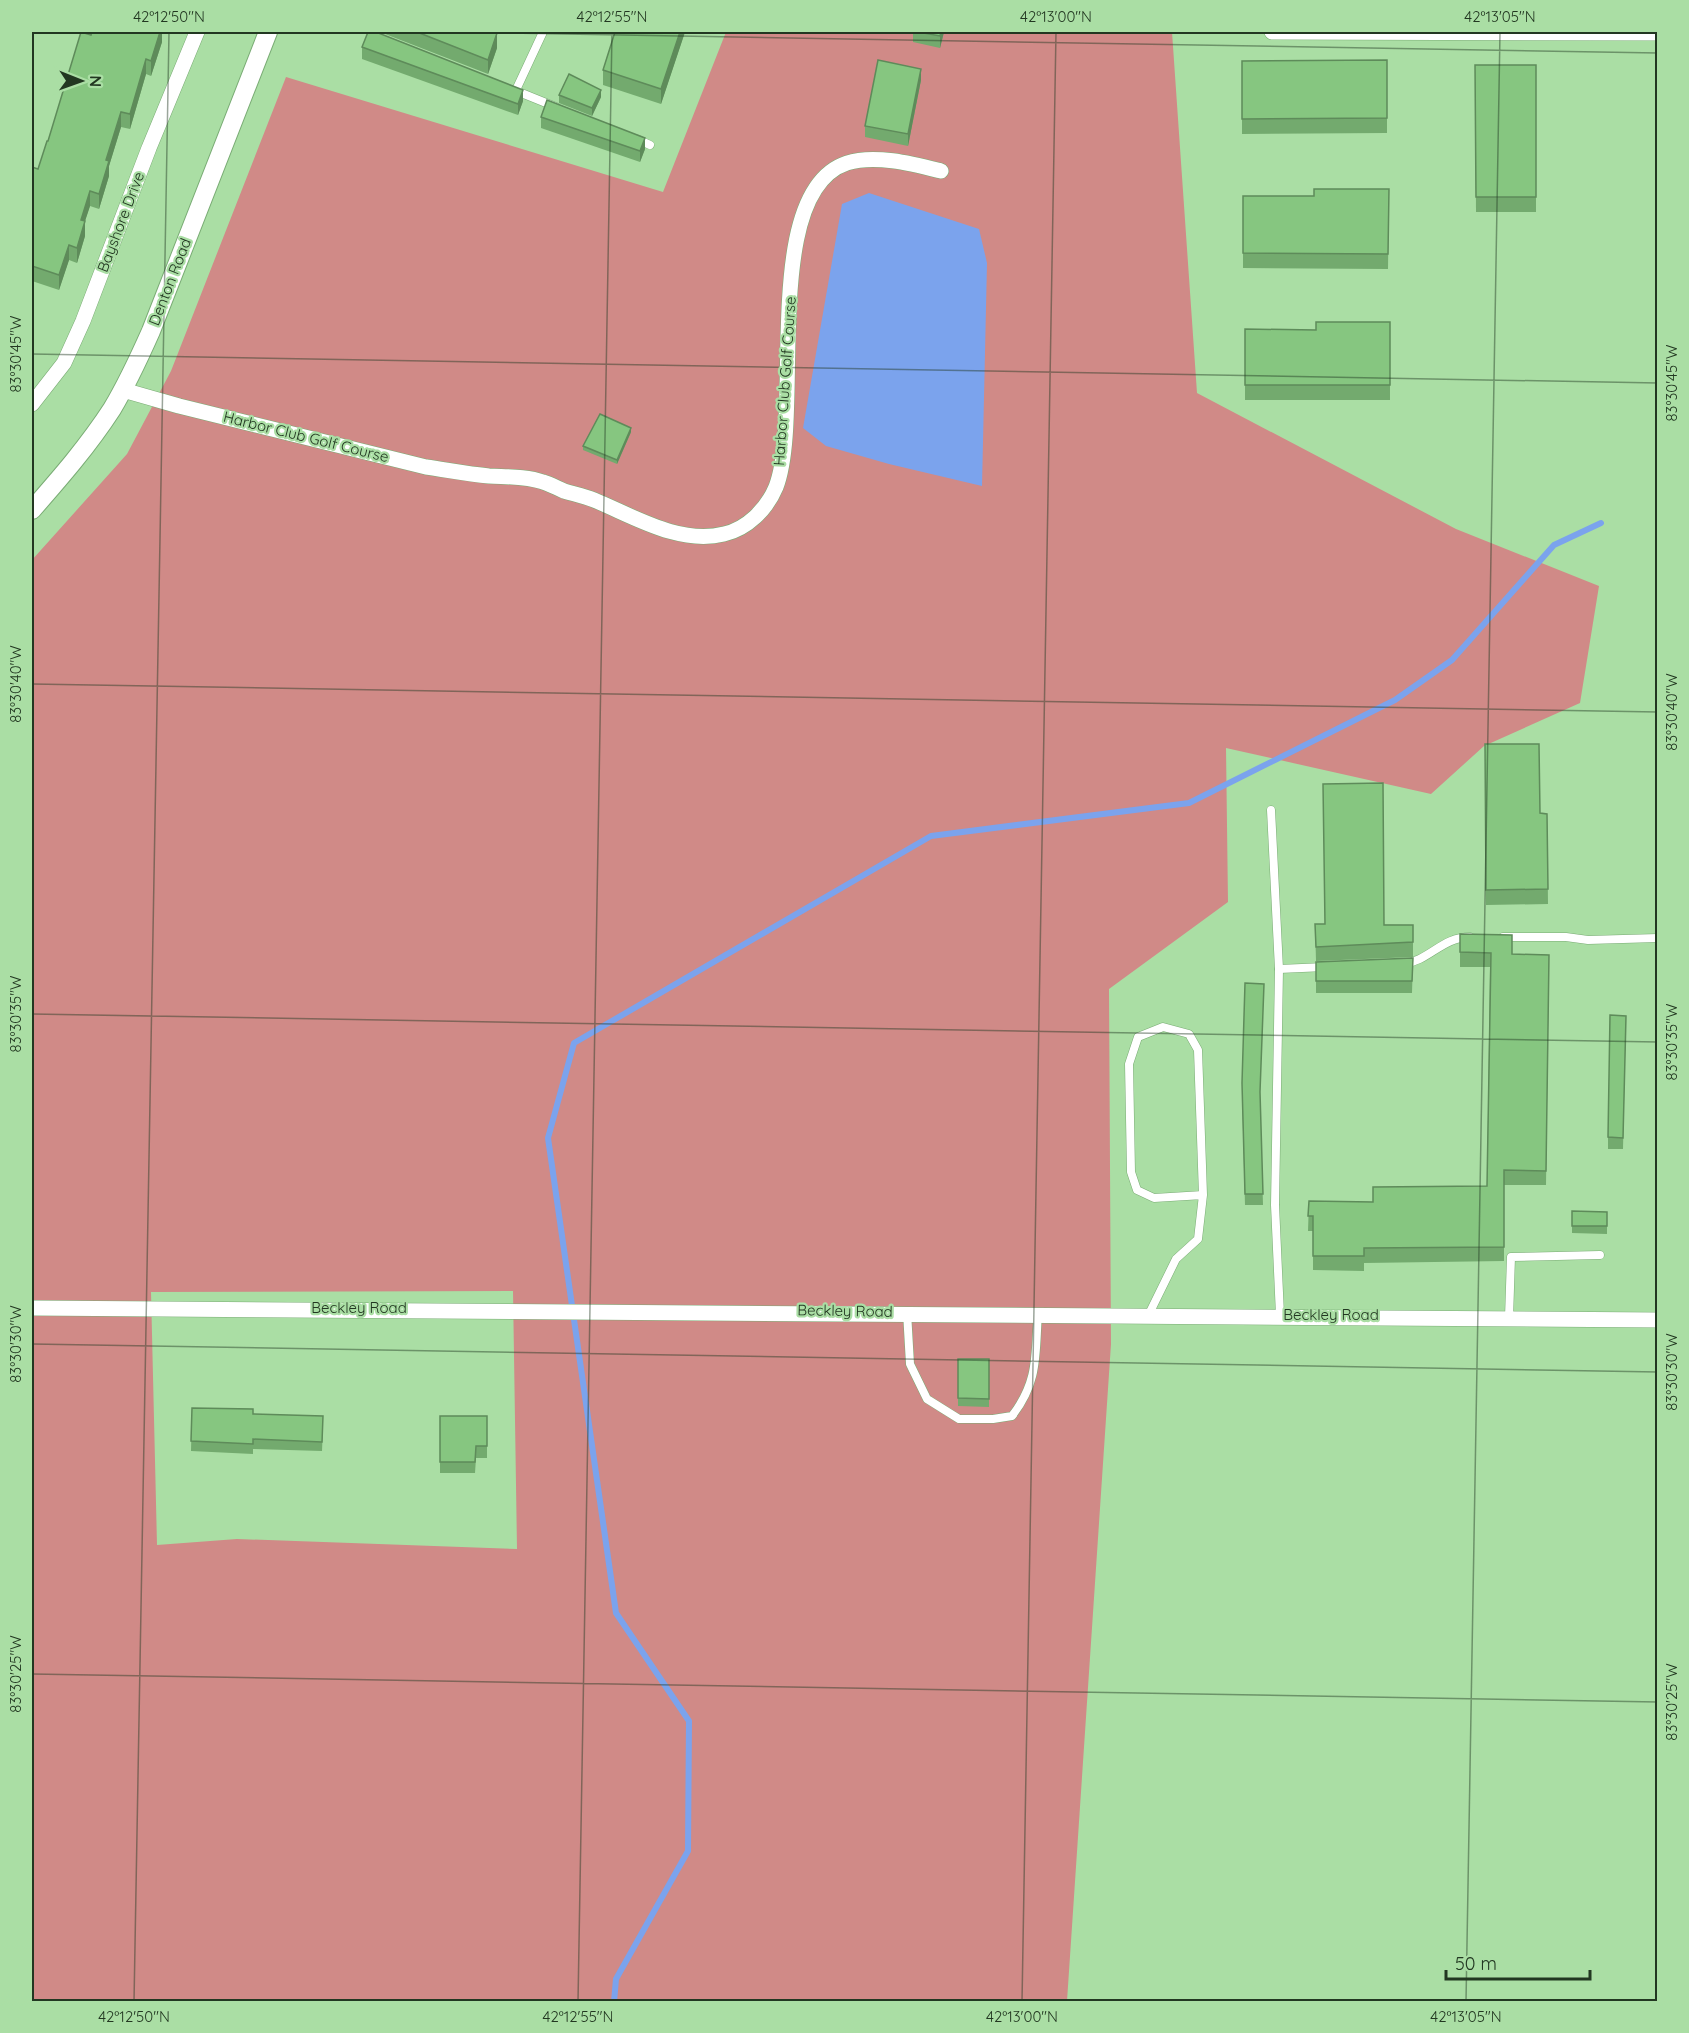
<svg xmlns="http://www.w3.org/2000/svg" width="1689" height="2033" font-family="Quicksand,sans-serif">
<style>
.green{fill:#d08a87;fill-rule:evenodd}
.water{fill:#7ba3ed}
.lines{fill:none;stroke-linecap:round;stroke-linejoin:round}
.stream{stroke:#7ba3ed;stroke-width:6}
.service-casing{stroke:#7aac75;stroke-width:9}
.minor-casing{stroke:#7aac75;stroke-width:16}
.tertiary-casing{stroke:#7aac75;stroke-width:20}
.service{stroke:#fff;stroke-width:8}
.minor{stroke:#fff;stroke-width:15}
.tertiary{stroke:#fff;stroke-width:18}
.wall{fill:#73aa6e}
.shaded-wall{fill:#5e8b5a}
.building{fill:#86c680;stroke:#5e8b5a;stroke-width:1.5}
.ticks{fill:none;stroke:#223721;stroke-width:1.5;stroke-opacity:0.45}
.labels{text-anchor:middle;stroke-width:4.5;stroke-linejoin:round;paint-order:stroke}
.street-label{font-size:15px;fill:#223721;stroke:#aadea4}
.neatline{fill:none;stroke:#223721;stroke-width:2}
.ticks-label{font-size:15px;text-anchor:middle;fill:#223721}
</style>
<rect width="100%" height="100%" fill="#aadea4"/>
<path class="green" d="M726,32H1172L1197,393L1456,529L1599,586L1580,703L1484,746L1431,794L1226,748L1228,902L1109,989L1111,1344L1067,2001L32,2002V560L127,454L171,371L286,77L663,192ZM513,1291L517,1549L237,1539L157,1545L151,1292Z"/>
<path class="water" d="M869,193L979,229L987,263L982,486L889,464L826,446L803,428L842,204Z"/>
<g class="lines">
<path class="stream" d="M614,2002L616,1979L688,1851L689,1721L616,1613L548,1138L574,1043L931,836L1189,803L1395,700L1452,660L1554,545L1601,523"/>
<defs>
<g id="service">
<path d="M514,90L556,107"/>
<path d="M516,90L543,32"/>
<path d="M637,139L650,145"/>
<path d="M1271,810L1279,969L1275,1205L1280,1315"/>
<path d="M1503,937H1566L1588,940L1658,938"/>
<path d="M1403,964C1429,961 1442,937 1470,937"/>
<path d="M1279,969L1325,967"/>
<path d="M907,1312L910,1364L927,1399L959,1419H993L1012,1416C1039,1381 1035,1355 1038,1313"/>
<path d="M1149,1314L1176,1259L1198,1239L1203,1195L1198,1050L1189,1034L1163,1027L1138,1037L1129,1064L1131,1172L1137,1190L1154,1198L1203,1195"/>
<path d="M1509,1318L1511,1257L1600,1255"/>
</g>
<g id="minor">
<path d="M1272,32L1658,33"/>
<path d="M123,390L179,406L426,467C447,470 468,474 489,476C506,477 526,476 543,482C550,484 557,488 564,491C574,494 584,496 594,500C633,516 679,545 724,534C747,529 767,509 776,487C804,415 759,192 847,163C875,154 913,164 941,171"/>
<path d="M32,404L64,363L83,321L149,148L197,32"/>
<path d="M32,1308C574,1309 1116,1311 1658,1320"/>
</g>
<path id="tertiary" d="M32,510C60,478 88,446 112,409C127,384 139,358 151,331L268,32"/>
</defs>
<use href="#service" class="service-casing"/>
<use href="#minor" class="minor-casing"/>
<use href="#tertiary" class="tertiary-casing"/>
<use href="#service" class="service"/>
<use href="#minor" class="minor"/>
<use href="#tertiary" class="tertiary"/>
</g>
<g class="wall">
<path d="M162,32V42L151,76L146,74L130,129L121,127L109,166V176L99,209L90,206L85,221V236L77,263L69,260L59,290L32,281V168L38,169L91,35Z"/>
<path d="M380,32H492L497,48L488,74Z"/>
<path d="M615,32H685L661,104L603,85V70Z"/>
<path d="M913,32H944L940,48L913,42Z"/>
<path d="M362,47L523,101L518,115L362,59Z"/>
<path d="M1387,60V133L1242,134V61Z"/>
<path d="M1475,65H1536V212H1476Z"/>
<path d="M921,80L908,146L865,137V126Z"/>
<path d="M559,95L601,97L592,116L559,103Z"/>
<path d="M541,117L645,149L640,162L541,128Z"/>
<path d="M1389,189L1388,269L1243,268V196H1314Z"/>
<path d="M1390,322V400H1245V329L1316,330Z"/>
<path d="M631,432L617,464L583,450V446Z"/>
<path d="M1485,744L1540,813L1547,814L1548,904L1486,905Z"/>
<path d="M1315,924L1413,925V957L1316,961Z"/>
<path d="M1460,934L1512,954L1549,955L1546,1185H1504V1261L1364,1263V1271L1313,1270V1231H1308L1309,1201L1373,1202L1487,1186L1490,967H1460Z"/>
<path d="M1413,958L1412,993H1316V962Z"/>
<path d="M1626,1016L1623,1149H1608V1137Z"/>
<path d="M1242,1095L1260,1099L1263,1205H1245Z"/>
<path d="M1572,1211L1607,1212V1234L1572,1233Z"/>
<path d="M958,1359H989V1407L958,1406Z"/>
<path d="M192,1408L253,1414L323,1426L322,1451L253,1449V1454L191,1451Z"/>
<path d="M440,1416H487V1458H476L475,1473H440Z"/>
</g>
<g class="shaded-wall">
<path d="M160,32H162V42L151,76V61Z"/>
<path d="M680,32H685L661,104V89Z"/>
<path d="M941,32H944L940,48V36Z"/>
<path d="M497,33V48L488,74V60Z"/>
<path d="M146,59V74L130,129V114Z"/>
<path d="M921,69V80L908,146V134Z"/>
<path d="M523,90V101L518,115V104Z"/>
<path d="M601,90V97L592,116V108Z"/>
<path d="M121,112V127L109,166V176L99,209V194L106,160Z"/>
<path d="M645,138V149L640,162V151Z"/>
<path d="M90,191V206L85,221V236L77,263V248L81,220Z"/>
<path d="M69,245V260L59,290V275Z"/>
<path d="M631,428V432L617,464V460Z"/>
</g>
<g class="building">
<path d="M81,32L91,35L92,32H160L151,61L146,59L130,114L121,112L106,160L109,161L99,194L90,191L81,220L85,221L77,248L69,245L59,275L32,266V167L38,169L47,141H48Z"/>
<path d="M368,32H376L523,90L518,104L362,47Z"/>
<path d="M417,32H492L497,33L488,60Z"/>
<path d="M615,32H680L661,89L603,70Z"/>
<path d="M918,32H941L940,36Z"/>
<path d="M878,60L921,69L908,134L865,126Z"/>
<path d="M1387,60V118L1242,119V61Z"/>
<path d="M1475,65H1536V197H1476Z"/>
<path d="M569,74L601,90L592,108L559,95Z"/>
<path d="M547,100L645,138L640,151L541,117Z"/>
<path d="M1314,189H1389L1388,254L1243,253V196H1314Z"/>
<path d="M1316,322H1390V385H1245V329L1316,330Z"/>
<path d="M600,414L631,428L617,460L583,446Z"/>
<path d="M1485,744H1539L1540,813L1547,814L1548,889L1486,890Z"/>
<path d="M1383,783L1384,925H1413V942L1316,947L1315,924H1325L1323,784Z"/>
<path d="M1460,934L1512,935V954L1549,955L1546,1171L1504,1170V1247L1364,1248V1256H1313V1216H1308L1309,1201L1373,1202V1187L1487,1186L1491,953L1460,952Z"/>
<path d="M1413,958L1412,981H1316V962Z"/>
<path d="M1245,983L1264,984L1260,1092L1263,1194H1245L1242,1083Z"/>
<path d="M1610,1015L1626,1016L1623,1138L1608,1137Z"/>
<path d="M1572,1211L1607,1212V1226H1572Z"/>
<path d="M958,1359H989V1399L958,1398Z"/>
<path d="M192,1408L253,1409V1414L323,1416L322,1442L253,1439V1444L191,1441Z"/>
<path d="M440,1416H487V1446H476L475,1462H440Z"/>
</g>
<path class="ticks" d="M443,32L1658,53M32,354L1658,383M32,684L1658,712M32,1014L1658,1042M32,1344L1658,1372M32,1674L1658,1702M134,2002L169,32M578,2002L612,32M1022,2002L1056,32M1466,2002L1500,32"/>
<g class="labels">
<g class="street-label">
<text transform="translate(121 222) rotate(-69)" y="5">Bayshore Drive</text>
<text transform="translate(170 282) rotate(-69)" y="5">Denton Road</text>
<text transform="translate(785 381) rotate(-86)" y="5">Harbor Club Golf Course</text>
<text transform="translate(306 437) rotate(14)" y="5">Harbor Club Golf Course</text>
<text x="359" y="1313">Beckley Road</text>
<text transform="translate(845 1311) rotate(1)" y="5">Beckley Road</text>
<text x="1331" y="1320">Beckley Road</text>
</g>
</g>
<rect width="1689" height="2033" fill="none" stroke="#aadea4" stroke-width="66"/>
<g transform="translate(81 81) rotate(91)" stroke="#aadea4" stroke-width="4.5" paint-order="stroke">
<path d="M0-4.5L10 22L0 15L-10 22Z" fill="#223721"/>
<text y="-9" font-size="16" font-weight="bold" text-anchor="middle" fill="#223721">N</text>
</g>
<path d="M1446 1970v9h144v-9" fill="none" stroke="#223721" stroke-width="3"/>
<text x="1455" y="1970" font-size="18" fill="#223721" stroke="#aadea4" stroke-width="4.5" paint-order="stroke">50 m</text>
<rect x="33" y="33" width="1623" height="1967" class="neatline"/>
<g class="ticks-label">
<text x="169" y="22">42°12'50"N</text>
<text x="612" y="22">42°12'55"N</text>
<text x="1056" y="22">42°13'00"N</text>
<text x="1500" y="22">42°13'05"N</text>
<text transform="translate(16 354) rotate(-90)" y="5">83°30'45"W</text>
<text transform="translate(1672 383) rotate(-90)" y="5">83°30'45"W</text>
<text transform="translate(16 684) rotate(-90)" y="5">83°30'40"W</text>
<text transform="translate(1672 712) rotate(-90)" y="5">83°30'40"W</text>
<text transform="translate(16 1014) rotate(-90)" y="5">83°30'35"W</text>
<text transform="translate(1672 1042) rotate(-90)" y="5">83°30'35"W</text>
<text transform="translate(16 1344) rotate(-90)" y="5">83°30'30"W</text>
<text transform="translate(1672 1372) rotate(-90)" y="5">83°30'30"W</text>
<text transform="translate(16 1674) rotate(-90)" y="5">83°30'25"W</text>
<text transform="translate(1672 1702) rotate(-90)" y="5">83°30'25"W</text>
<text x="134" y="2022">42°12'50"N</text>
<text x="578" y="2022">42°12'55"N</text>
<text x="1022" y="2022">42°13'00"N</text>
<text x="1466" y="2022">42°13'05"N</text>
</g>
</svg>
